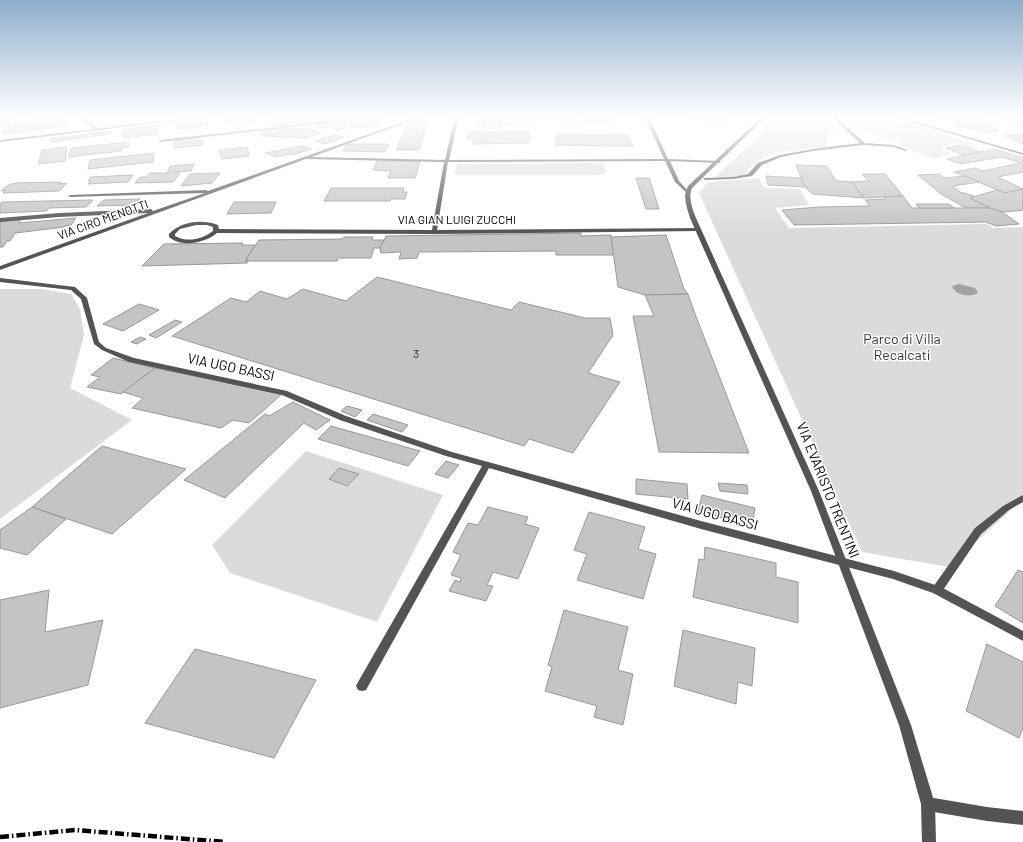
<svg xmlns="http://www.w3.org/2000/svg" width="1023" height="842" font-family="Barlow,sans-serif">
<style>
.green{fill:#dbdbdb}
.water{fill:#a2a2a2}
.building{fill:#c4c4c4;stroke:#989898}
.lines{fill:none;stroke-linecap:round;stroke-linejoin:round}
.service{fill:#545454;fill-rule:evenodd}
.minor{fill:#545454;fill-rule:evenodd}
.tertiary{fill:#545454;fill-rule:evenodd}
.rail{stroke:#000;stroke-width:4.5;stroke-dasharray:9 3 1.5 3;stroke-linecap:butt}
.labels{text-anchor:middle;stroke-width:3;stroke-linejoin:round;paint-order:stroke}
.far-street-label{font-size:12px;fill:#000;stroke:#fff}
.number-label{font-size:12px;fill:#313131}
.park-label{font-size:14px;fill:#323232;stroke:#fff}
.street-label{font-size:14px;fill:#000;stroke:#fff}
</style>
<rect width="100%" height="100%" fill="#fff"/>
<g class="green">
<path d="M782,115H819L836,130L826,134L827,147L776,152L757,161L742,176L713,179Z"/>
<path d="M841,115H878L978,145L975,148L962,143L939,147L952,154L934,159L903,147L901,142L870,131H859Z"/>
<path d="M603,163L606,171L603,174L597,175H454L457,164Z"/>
<path d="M758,178L765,188L800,189L809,205L775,208L789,228L987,224L993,228L1023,227V499L948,567L862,552L699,193L708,182Z"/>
<path d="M0,289H42L71,294L80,309L84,335L70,388L132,420L0,519Z"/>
<path d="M306,451L443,495L377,622L230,573L212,545Z"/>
</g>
<path class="water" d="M959,284L975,288L978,293C970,298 955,295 952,286Z"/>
<g class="building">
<path d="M47,115H58L59,119L68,118L67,126L2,134L4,128L14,127L15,125L33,123L34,116Z"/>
<path d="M256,115V121L229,123V116Z"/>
<path d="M269,115H309L310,116L271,121Z"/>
<path d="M331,115L334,120L292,125L289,119Z"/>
<path d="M339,115H380L342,119Z"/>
<path d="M530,115H559L560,116L527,121L530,124H512L508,117Z"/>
<path d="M588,115H618L619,117H615V122L591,123Z"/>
<path d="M695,115H733L724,124L688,117Z"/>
<path d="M930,115H952L971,120L958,122Z"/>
<path d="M952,115H977L988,117L981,120L997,124L987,127L998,130L989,133L954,125L971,120Z"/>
<path d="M992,115H1003L1023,122V126Z"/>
<path d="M562,116L580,117L581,125H564Z"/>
<path d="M15,117L8,125L0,126V118Z"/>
<path d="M373,117L379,125L354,128L348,120Z"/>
<path d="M508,117L512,124L501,125V128H483V125H475L476,120Z"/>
<path d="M289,119L292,125L272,126L271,121Z"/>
<path d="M342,120L347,128L337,130L335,128L318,127L317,123Z"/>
<path d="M201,121V123L207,122L208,124L201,125L200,127L177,129V123Z"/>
<path d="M428,121L419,150H396L409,122Z"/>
<path d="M157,125L158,134L124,138V135H122L123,130Z"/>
<path d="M280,128L308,129L321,133L304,138L262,136L260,130Z"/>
<path d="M110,131V134L50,142L51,139Z"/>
<path d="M468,132H529L531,140L528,141L529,143L473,144V140H467Z"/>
<path d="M556,134L628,135L633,146L556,145Z"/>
<path d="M1023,134V144L1005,136Z"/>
<path d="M334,135L344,137L325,144L316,141Z"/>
<path d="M196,137L197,141L202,140L203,145L174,148V140Z"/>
<path d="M129,142L128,147L122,148L121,151L68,157L72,148Z"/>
<path d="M347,144H389L385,152L343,151Z"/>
<path d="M962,145L980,152L963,155L946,148Z"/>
<path d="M302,146L312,149L292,155L289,154L277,157L265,153Z"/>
<path d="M67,147L65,161L38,164L42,150Z"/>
<path d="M247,147L249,156L222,159L219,150Z"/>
<path d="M995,149L1023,158V172L998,177L1023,189L1005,193L954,172L975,168L982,171L1021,163L1001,157L961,164L947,159Z"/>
<path d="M154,153L153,162L88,169L90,160Z"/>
<path d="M377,161H420L415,178H388L391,171L373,170Z"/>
<path d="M194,164L191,171L167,172L170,166Z"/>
<path d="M796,165L827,166L836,181L852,182L864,198L813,194L805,187Z"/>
<path d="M150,173H180L173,182L135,183L140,177H146Z"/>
<path d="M220,173L212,183L181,186L190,174Z"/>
<path d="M862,174H885L903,196L864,198L852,182L869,181Z"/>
<path d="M939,174L944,178L965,176L979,182L953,186L960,192L974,196L970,198L990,208H966L941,194L918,175Z"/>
<path d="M133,175L128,182L88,184L91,181H88L91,177Z"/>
<path d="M766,176L801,178L805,187L768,185Z"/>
<path d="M636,178H649L659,209H646Z"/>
<path d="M61,182L59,184L67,183L59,191L3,193L6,190L1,191L8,185L16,183Z"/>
<path d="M331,188H404L403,192H407L405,199H391L390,201H324Z"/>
<path d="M1023,189V210L1016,211L1002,212L990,208L970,198L997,190L1005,193Z"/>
<path d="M903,196L912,208H990L1002,212L1019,224L996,226L986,222L794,225L782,210L819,207L870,206L865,200L886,199L884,197Z"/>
<path d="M140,199L133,205L97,206L104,200Z"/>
<path d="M93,200L86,207L49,208L46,211L0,213V204L2,202Z"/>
<path d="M234,202H276L271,213L227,214Z"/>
<path d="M916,204H949L954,208H919Z"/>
<path d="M76,218L71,225L65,226L64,227L15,233L10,241H7L3,247H0V222L21,219L19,223Z"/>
<path d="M581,233V236L611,235L614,255H556V251L419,252L417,258L399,259L401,252L381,253L380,248L386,236Z"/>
<path d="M666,235L684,289L688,294L645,295L618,287L611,237Z"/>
<path d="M344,237H373L372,240H384L380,248H374L371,258H338L337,261H245L259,240L342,239Z"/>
<path d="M243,243L241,245H255L245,261H248L247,263L142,266L164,244Z"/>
<path d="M377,277L511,310L519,302L585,318H610L613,335L588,373L620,382L573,453L529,439L524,446L172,336L231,298L246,302L260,291L287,299L303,289L346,301Z"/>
<path d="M688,294L695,314L749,453L659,452L633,316H654L645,295Z"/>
<path d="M139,304L159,310L123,331L103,324Z"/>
<path d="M175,320L182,322L156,338L149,335Z"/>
<path d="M140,337L146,339L137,344L131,342Z"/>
<path d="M113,358L155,368L121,394L87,387L100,377L91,375Z"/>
<path d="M155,368L282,394L249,423L233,420L221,428L132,408L143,398L123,392Z"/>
<path d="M293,402L330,420L316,430L304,423L225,498L184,480L265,414L269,416Z"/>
<path d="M347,406L362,410L355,417L341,411Z"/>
<path d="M373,414L408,425L402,432L367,420Z"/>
<path d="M331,426L420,451L408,466L318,439Z"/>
<path d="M102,446L186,469L112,534L32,507Z"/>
<path d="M446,461L459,465L448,478L435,474Z"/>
<path d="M339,468L359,474L347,486L329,479Z"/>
<path d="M636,479L687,484L688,499L636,494Z"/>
<path d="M718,483L747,485L748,494L720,491Z"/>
<path d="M702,495L755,508L752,526L698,511Z"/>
<path d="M32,507L66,519L27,555L0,548V530Z"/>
<path d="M488,507L528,517L525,524L539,528L518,579L493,572L487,585L493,586L486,601L449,591L455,580L460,582L461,578L451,575L461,555L453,552L468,523L478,525Z"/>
<path d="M589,512L645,527L638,549L656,554L643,599L577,580L587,554L574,550Z"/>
<path d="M705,547L776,563V577L798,582V623L693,597L699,559L704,560Z"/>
<path d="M1018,570L1023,572V623L995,606Z"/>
<path d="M49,590L45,632L103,620L88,685L0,708V600Z"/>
<path d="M564,610L628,627L618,670L633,674L623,725L594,717L597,706L545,691L552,667L548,665Z"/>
<path d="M683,630L755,648L752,686L738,682L736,704L674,686Z"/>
<path d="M987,644L1023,662V728L1019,738L966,711Z"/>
<path d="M195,649L316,680L274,758L145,723Z"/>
</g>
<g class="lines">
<g class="service">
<path d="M829,115H833L865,143L893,145L908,150L906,151L893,147L864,145L813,151L781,157L762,165L752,176L733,179L705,180L703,179L705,178L733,177L748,174L758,163L780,155L813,149L860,143Z"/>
<path d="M1023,495V502L1009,510L981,534L941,593L937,594L933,593L932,590L933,587L975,528L1003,506Z"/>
</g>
<g class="minor">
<path d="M76,115H80L99,129L96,130Z"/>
<path d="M388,115H396L160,142L158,141L160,140Z"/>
<path d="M422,115H426L312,157L445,160L455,115H459L449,160L664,159L644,115H648L668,159L719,161L721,162L719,163L670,161L679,181L689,192L687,193L675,182L665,161L448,162L437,230L700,228L701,229L698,231L434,234L217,233C205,243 182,248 169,237V234C181,221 202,219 218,225L219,229L432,230L444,162L306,159L0,270V266L148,213L59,217L0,222V218L59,213L151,209L153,211L205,193L70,197L68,196L70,195L206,190L208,191ZM196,225H207L213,227V231C203,239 187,243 175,236V234L180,229Z"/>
<path d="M888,115H893L1023,153V155Z"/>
<path d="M0,278L75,287L87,298L99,342L106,348L134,358L287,391L346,416L452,452L701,521L894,571L941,587L1023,631V641L933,593L893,579L701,529L489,468L366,690L362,691L358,690L356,686L358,682L482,466L446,456L340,420L282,395L129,362L102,350L94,344L81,299L71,290L0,282Z"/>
<path d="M928,797L987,807L1023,811V825L987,821L928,811L923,809L921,804L923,799Z"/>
</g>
<g class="tertiary">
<path d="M214,115H222L0,142V140Z"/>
<path d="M764,115H768L692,188C688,198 692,208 696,218L819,491L911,725L935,804L936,842H922L921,804L899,725L811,491L690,218C687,207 682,197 688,186Z"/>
</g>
<path class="rail" d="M0,837L75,830L225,842"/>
</g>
<linearGradient id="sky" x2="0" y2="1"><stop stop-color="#8cadcc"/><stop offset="0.5" stop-color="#fff"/><stop offset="1" stop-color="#fff" stop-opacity="0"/></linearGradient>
<rect width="1023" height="232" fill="url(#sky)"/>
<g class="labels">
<g class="far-street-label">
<text transform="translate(103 220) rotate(-20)" y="4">VIA CIRO MENOTTI</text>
<text x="457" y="224">VIA GIAN LUIGI ZUCCHI</text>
</g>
<g class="number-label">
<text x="416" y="358">3</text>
</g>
<g class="park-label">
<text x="902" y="344">Parco di Villa<tspan x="902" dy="16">Recalcati</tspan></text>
</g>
<g class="street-label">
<text transform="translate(231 367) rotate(12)" y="5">VIA UGO BASSI</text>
<text transform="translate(828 490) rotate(68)" y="5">VIA EVARISTO TRENTINI</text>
<text transform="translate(715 514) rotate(15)" y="5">VIA UGO BASSI</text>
</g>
</g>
</svg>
